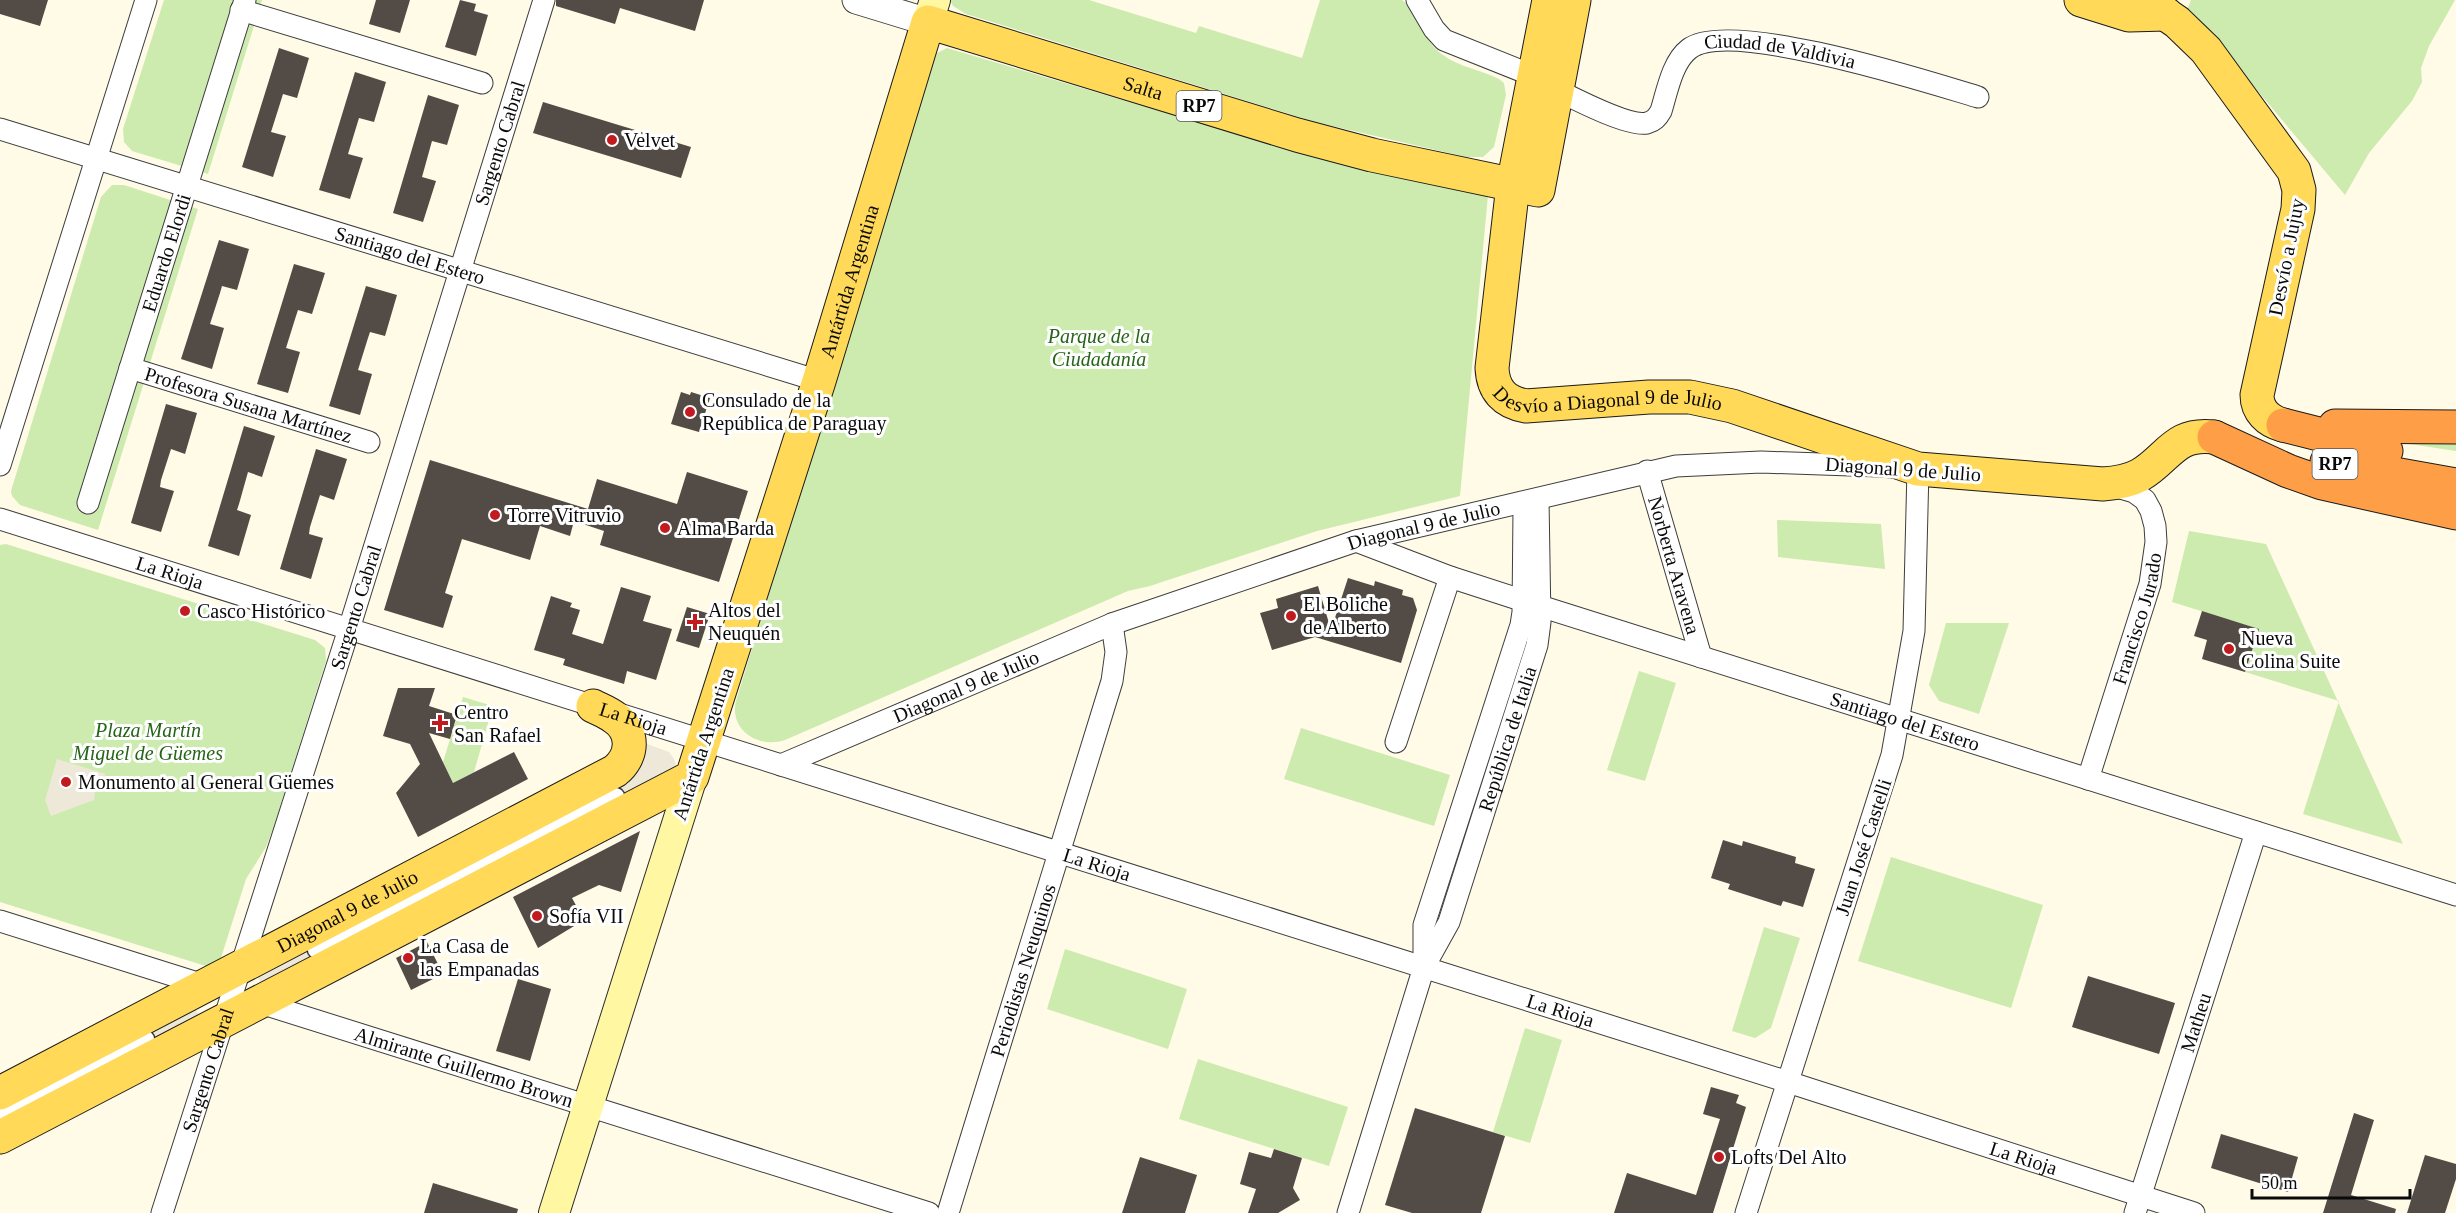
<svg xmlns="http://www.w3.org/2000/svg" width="2456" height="1213" font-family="'Times New Roman',serif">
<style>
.green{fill:#cdebaf}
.plaza{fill:#ede8d7}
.building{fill:#534b46}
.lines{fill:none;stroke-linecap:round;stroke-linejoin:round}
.pedestrian-casing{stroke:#3d3d3d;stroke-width:19}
.minor-casing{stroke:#3d3d3d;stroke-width:23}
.tertiary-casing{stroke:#3d3d3d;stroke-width:29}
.secondary-casing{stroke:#2c2c2c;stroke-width:32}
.primary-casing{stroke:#1b1b1b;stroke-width:35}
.motorway-casing{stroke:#1b1b1b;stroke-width:35}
.pedestrian{stroke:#fff;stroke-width:16}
.minor{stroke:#fff;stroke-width:21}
.tertiary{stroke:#fff;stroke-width:27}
.secondary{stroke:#fff7a2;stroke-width:30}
.primary{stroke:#ffd957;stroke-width:33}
.motorway{stroke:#fe9e46;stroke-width:33}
.poi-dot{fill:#c11b20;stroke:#fff;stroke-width:2}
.labels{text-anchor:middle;stroke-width:6;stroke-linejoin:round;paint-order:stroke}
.shield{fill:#fff;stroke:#545454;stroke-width:1.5}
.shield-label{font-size:18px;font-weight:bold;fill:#0a0a0a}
.street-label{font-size:20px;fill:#0a0a0a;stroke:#fff}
.poi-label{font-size:20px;fill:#0a0a0a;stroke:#fff;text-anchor:start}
.park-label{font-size:20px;font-style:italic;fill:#266418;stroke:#fff}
</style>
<rect width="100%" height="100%" fill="#fffbe7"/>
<g class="green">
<path d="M164,0H262L208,174L132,151L124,142L123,129Z"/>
<path d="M950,0H1089L1196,33L1199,26L1302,58L1320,0H1402C1419,11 1423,38 1438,51C1454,66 1479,69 1499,79L1504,83L1506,95L1494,147L1483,157H1466L1315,122L966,14L953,6Z"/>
<path d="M2191,0H2455L2429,46L2421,68L2422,82L2412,101L2369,153L2345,195L2188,8Z"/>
<path d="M947,48L1297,152L1488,195L1460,496L1317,531L1150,586L1128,591L785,740C758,749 729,730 736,701L931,62L935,54Z"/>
<path d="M112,185H124L198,209L98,530L20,505L12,496L11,491L101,197Z"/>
<path d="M2456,437V451L2403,443Z"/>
<path d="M1777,520L1881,524L1885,569L1778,557Z"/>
<path d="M2189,531L2266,544L2403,844L2303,814L2339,701L2245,672L2259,629L2172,602Z"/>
<path d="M6,544L315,640L325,648L326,661L273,829L266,847L246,879L220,961L209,967L0,902V545Z"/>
<path d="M1946,623H2009L1979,714L1939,701L1929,685Z"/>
<path d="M1639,671L1676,683L1645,781L1607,770Z"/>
<path d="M463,697L493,706L474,772L453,783L443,762Z"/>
<path d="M1301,728L1450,775L1434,826L1284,779Z"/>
<path d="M1891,857L2043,905L2011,1008L1858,961Z"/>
<path d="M1764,927L1800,938L1771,1028L1755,1038L1732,1031Z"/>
<path d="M1065,949L1187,989L1168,1049L1047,1009Z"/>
<path d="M1525,1028L1562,1040L1530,1143L1493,1132Z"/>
<path d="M1198,1059L1348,1107L1329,1166L1179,1119Z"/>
</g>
<g class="plaza">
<path d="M644,743L669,752L674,759L679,773L622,808L610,784Z"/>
<path d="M57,759L106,774L96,785L94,800L51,816L45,800Z"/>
<path d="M310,939L321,962L262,984L257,976Z"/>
<path d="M195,1008L199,1015L152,1050L140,1027Z"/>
</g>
<g class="building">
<path d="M0,0H48L40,26L0,14Z"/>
<path d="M376,0H410L400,33L369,24Z"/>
<path d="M460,0L476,4L474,11L488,15L476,56L445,47Z"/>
<path d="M556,0H704L695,31L620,8L615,24L556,6Z"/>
<path d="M279,48L309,58L297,98L283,94L278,110L271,132L286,136L273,177L242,167Z"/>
<path d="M355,72L386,82L374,122L359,118L348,154L363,158L350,199L319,190Z"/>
<path d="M428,95L459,105L447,145L432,141L422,177L436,181L423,222L393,213Z"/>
<path d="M543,102L691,147L681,178L533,133Z"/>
<path d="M219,240L249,249L237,290L222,286L220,293L210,324L224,328L212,369L181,359Z"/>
<path d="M294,264L325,273L312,314L298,310L296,316L286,348L300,352L288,393L257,384Z"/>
<path d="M366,286L397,295L385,336L370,332L368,338L358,370L372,374L360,415L329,406Z"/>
<path d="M681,392L690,395L691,392L710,398L699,432L671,424Z"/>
<path d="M166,404L197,413L185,454L171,449L161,480L160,487L174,491L161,532L131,523Z"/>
<path d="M244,426L275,436L262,477L248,472L239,504L237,510L251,515L239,556L208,546Z"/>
<path d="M316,449L347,459L334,500L320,495L310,527L309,534L323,538L311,579L280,569Z"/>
<path d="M430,460L588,509L597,479L677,504L687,472L748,491L719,582L600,545L604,531L574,521L570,536L540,526L530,560L462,539L445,593L453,596L443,628L384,610Z"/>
<path d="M1348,578L1374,586L1375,581L1403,590L1402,595L1413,598L1417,610L1401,663L1315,637L1272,650L1260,613L1278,608L1276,599L1318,586L1331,630Z"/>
<path d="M621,587L651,596L643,621L672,629L656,680L627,671L624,684L563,665L565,659L534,650L551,596L572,603L570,607L580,610L572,634L603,644Z"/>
<path d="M687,607L710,614L699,648L676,641Z"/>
<path d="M2202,611L2259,629L2245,672L2202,659L2207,640L2194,636Z"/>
<path d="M398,688H435L429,706L457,715L450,739L429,733L453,783L514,752L528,779L418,837L396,793L420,764L410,744L383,736Z"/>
<path d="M640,831L621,892L599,885L572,898L584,920L538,948L513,897Z"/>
<path d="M1723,840L1742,846L1743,841L1796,857L1795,863L1815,869L1803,907L1783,901L1781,906L1728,889L1730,884L1711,878Z"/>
<path d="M427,942L443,974L411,990L396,958Z"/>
<path d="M2088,976L2175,1003L2159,1054L2072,1027Z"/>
<path d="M518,979L551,989L530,1061L496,1051Z"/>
<path d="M1711,1087L1739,1095L1736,1103L1746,1107L1713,1213H1614L1627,1173L1696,1195L1720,1119L1703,1114Z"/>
<path d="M1415,1108L1505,1136L1481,1213H1412L1385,1205Z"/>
<path d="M2354,1113L2374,1120L2351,1195L2396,1209L2395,1213H2323Z"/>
<path d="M2221,1134L2298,1157L2288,1192L2211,1168Z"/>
<path d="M1274,1149L1302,1158L1293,1188L1300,1200L1278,1213H1248L1256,1189L1240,1184L1249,1152L1271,1158Z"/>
<path d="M2425,1155L2456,1164V1179L2445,1213H2407Z"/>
<path d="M1140,1157L1197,1175L1185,1213H1122Z"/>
<path d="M433,1183L518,1209L517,1213H424Z"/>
</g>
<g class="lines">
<defs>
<g id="pedestrian">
<path d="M316,950L616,796"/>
<path d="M0,1115L146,1039"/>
</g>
<g id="minor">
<path d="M1417,0L1434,29L1444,40L1534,76"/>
<path d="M241,10L482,83"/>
<path id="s1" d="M1557,90C1575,99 1629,127 1647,123C1654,121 1657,118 1661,111C1667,92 1672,62 1689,49C1729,18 1928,82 1978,97"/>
<path id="s2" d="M0,129L819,381"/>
<path id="s3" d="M130,368L369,442"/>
<path d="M0,465L146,0"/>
<path id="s4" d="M1647,471L1701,657"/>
<path id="s5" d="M88,503L245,0"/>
<path id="s6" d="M0,519L1788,1082L2194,1213"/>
<path id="s7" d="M1356,541L1450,577L1524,601L2456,895"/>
<path d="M1396,742L1450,577"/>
<path id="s8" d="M781,765L1112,624L1356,541L1676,466L1761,462L1879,466L1918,469L1914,631L1892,755L1746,1213"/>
<path id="s9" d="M2088,779L2150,584L2156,542L2155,526L2151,511L2145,500L2134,492L2110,485"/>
<path d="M0,921L210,987"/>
<path d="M1424,966V925L1521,625L1523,612L1524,509"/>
<path id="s10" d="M254,1001L929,1213"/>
<path id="s11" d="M162,1213L349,629L544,0"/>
<path id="s12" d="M948,1213L1112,681L1116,652L1112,624"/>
<path id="s13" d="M1348,1213L1424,967L1449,922L1537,645L1540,622L1538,499"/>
<path id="s14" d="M2135,1213L2256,832"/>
</g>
<path id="tertiary" d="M856,0L928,22"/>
<g id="secondary">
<path d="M928,22L935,0"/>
<path d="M554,1213L692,777"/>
</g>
<g id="primary">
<path id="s15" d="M1549,0L1513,185L1492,368C1493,390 1504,402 1526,406L1649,397H1690L1732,406L1918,469L2103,484C2117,483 2129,481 2140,475C2169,458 2174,432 2214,437"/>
<path d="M2081,0L2129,15L2166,14"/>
<path d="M2145,0L2177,22L2206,50L2294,171L2299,190L2298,209L2257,395C2257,411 2268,421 2283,425"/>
<path id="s16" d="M0,1093L615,771C633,757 635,732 615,718C609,713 601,710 593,706"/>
<path id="s17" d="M0,1137L692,777L819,381L928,22L1297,135L1372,155L1538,190L1574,0"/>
</g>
<g id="motorway">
<path d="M2283,425L2386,451"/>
<path d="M2335,426L2456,427"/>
<path d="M2214,437L2288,471L2322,483L2456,513"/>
<path d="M2327,462L2456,485"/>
</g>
</defs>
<use href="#pedestrian" class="pedestrian-casing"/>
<use href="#minor" class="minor-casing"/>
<use href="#tertiary" class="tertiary-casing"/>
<use href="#secondary" class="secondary-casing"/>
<use href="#primary" class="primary-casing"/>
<use href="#motorway" class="motorway-casing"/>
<use href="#pedestrian" class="pedestrian"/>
<use href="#minor" class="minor"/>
<use href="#tertiary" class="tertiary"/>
<use href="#secondary" class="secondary"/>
<use href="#primary" class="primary"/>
<use href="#motorway" class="motorway"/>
</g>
<g class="poi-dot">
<circle cx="612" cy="140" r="6"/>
<circle cx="690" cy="412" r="6"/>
<circle cx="495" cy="515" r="6"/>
<circle cx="665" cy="528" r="6"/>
<circle cx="185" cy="611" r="6"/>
<circle cx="1291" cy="616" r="6"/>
<path d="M692 613h6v6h6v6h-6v6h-6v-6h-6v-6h6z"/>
<circle cx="2229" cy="649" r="6"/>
<path d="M437 714h6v6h6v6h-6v6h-6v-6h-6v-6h6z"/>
<circle cx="66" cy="782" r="6"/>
<circle cx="537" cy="916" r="6"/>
<circle cx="408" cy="958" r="6"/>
<circle cx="1719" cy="1157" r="6"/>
</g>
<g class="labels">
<g class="shield">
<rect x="1176.5" y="91" width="45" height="30" rx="4.5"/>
<rect x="2312.5" y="449" width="45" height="30" rx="4.5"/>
</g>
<g class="shield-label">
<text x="1199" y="112">RP7</text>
<text x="2335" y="470">RP7</text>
</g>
<g class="street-label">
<text dy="7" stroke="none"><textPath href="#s1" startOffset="278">Ciudad de Valdivia</textPath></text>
<text dy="7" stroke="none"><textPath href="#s17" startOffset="1796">Salta</textPath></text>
<text dy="7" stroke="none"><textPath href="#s11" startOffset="1122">Sargento Cabral</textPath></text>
<text dy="7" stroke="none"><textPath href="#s5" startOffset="262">Eduardo Elordi</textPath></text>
<text dy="7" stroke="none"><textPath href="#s2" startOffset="429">Santiago del Estero</textPath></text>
<text transform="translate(2286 257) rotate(-79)" y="7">Desvío a Jujuy</text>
<text dy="7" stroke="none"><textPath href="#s17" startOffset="1300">Antártida Argentina</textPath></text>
<text dy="7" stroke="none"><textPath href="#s15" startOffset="510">Desvío a Diagonal 9 de Julio</textPath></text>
<text dy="7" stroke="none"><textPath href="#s3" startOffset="124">Profesora Susana Martínez</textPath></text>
<text transform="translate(1903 469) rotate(4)" y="7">Diagonal 9 de Julio</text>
<text dy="7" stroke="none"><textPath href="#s8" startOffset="687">Diagonal 9 de Julio</textPath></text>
<text dy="7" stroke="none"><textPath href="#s4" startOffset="98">Norberta Aravena</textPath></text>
<text dy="7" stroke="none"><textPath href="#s6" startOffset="178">La Rioja</textPath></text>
<text dy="7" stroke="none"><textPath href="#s11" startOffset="636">Sargento Cabral</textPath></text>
<text dy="7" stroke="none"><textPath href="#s9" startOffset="168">Francisco Jurado</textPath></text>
<text dy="7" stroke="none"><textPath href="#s8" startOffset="201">Diagonal 9 de Julio</textPath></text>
<text dy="7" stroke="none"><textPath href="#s6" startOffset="664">La Rioja</textPath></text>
<text dy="7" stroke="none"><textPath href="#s7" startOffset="578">Santiago del Estero</textPath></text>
<text dy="7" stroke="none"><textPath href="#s13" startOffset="501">República de Italia</textPath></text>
<text transform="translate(703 744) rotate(-72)" y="7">Antártida Argentina</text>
<text transform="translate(1863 847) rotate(-72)" y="7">Juan José Castelli</text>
<text dy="7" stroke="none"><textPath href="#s6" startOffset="1150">La Rioja</textPath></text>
<text dy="7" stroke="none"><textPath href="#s16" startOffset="392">Diagonal 9 de Julio</textPath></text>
<text dy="7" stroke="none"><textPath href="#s12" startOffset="254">Periodistas Neuquinos</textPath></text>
<text dy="7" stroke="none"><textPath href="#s6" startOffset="1636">La Rioja</textPath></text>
<text dy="7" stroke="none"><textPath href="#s14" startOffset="200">Matheu</textPath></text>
<text dy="7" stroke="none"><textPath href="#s10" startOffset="220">Almirante Guillermo Brown</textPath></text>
<text dy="7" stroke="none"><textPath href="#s11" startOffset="150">Sargento Cabral</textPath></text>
<text dy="7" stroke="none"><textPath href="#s6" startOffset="2122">La Rioja</textPath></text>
</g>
<g class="poi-label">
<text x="624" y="147">Velvet</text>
<text x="702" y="407">Consulado de la<tspan x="702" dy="23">República de Paraguay</tspan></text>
<text x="507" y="522">Torre Vitruvio</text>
<text x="677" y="535">Alma Barda</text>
<text x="1303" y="611">El Boliche<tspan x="1303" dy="23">de Alberto</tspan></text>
<text x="708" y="617">Altos del<tspan x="708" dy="23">Neuquén</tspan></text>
<text x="197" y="618">Casco Histórico</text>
<text x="2241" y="645">Nueva<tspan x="2241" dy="23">Colina Suite</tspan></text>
<text x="454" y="719">Centro<tspan x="454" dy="23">San Rafael</tspan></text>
<text x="78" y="789">Monumento al General Güemes</text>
<text x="549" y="923">Sofía VII</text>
<text x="420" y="953">La Casa de<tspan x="420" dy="23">las Empanadas</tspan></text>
<text x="1731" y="1164">Lofts Del Alto</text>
</g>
<g class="park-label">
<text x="1099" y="343">Parque de la<tspan x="1099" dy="23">Ciudadanía</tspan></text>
<text x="148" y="737">Plaza Martín<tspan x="148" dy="23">Miguel de Güemes</tspan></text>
</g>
</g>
<path d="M2252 1189v9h158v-9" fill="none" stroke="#0a0a0a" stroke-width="3"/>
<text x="2261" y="1189" font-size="18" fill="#0a0a0a" stroke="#ffffff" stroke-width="4.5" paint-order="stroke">50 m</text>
</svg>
